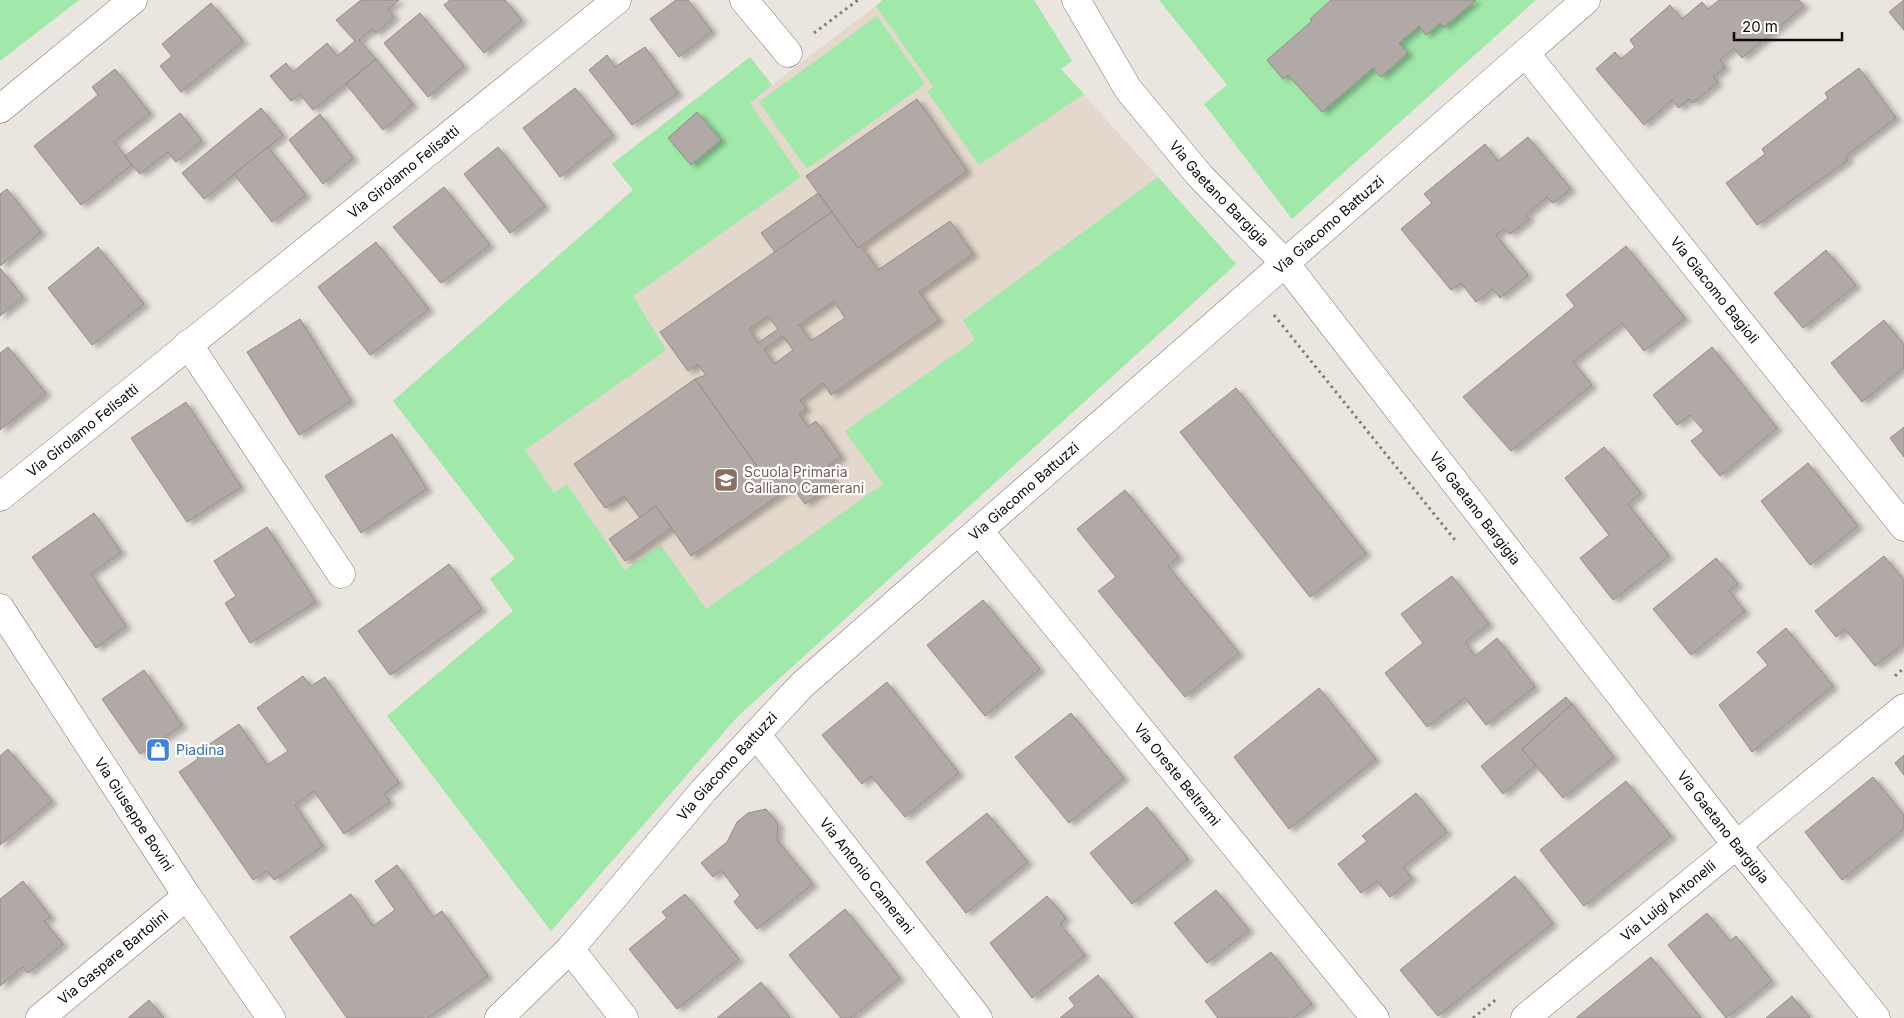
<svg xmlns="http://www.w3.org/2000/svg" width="1904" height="1018" font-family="Inter,sans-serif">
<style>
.built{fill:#e4d8cc}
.green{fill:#a0e9aa}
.building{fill:#b0a9a5;stroke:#948d89;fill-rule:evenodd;filter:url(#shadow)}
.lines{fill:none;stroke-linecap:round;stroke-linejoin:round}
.minor-casing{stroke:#7e7973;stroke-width:29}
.tertiary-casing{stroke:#7e7973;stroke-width:29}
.path{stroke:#807c78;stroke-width:3;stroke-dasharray:2.5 4;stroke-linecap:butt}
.minor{stroke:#fff;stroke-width:28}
.tertiary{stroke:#fff;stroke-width:28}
.labels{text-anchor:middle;stroke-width:4.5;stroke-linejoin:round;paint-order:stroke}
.street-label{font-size:14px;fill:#0d0b09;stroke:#fff}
.education-label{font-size:14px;fill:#785e54;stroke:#fff;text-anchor:start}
.shop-label{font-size:14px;fill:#366cbe;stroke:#fff;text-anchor:start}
</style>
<defs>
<filter id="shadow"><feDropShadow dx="5.5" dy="3" stdDeviation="2.5" flood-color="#0004"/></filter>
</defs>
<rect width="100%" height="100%" fill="#ebe5df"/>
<path class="built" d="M883,0H1034L1072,61L1061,69L1236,264L738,716L551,931L387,716L513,611L490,579L515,559L393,401L633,190L612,164L750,57L772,85Z"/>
<g class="green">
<path d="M0,0H79L0,61Z"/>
<path d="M883,0H1034L1072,61L1061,69L1084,94L979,165L927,91L933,87L876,6Z"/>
<path d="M1159,0H1536L1292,219L1204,104L1227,85Z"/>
<path d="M877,16L925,84L807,169L759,102Z"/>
<path d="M750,57L772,85L750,103L801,177L633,296L666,350L525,450L554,493L567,484L625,570L661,545L706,609L883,484L845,431L975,340L963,320L1158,177L1236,264L738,716L551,931L387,716L513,611L490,579L515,559L393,401L633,190L612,164Z"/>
</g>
<g class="building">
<path d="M361,0H399L388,9L394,17L376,33L372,29L359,40L376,59L313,110L300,94L291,101L270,76L286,63L293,72L327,43L337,56L355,41L336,20Z"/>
<path d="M450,0H505L522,20L484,53L444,5Z"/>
<path d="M676,0H688L712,31L679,57L650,19Z"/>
<path d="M1331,0H1476L1444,27L1440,23L1426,35L1419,26L1399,43L1408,53L1381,77L1373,68L1322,112L1288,75L1283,79L1267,60L1312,21L1310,19Z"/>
<path d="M1719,0H1799L1804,6L1742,58L1734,48L1720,60L1725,67L1713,77L1718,82L1693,103L1689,99L1679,108L1672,100L1644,125L1596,69L1615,52L1621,59L1635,47L1630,40L1670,5L1682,19L1702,2L1708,9Z"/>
<path d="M1904,0V30L1889,12Z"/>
<path d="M211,3L243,41L181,92L160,66L172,56L162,44Z"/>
<path d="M420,13L464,66L428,97L384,43Z"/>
<path d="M645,47L678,93L632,125L589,70L607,55L615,67Z"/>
<path d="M376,59L413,104L383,130L346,84Z"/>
<path d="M1859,68L1896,118L1846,156L1848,160L1757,225L1726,183L1765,154L1762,149L1828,98L1825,93Z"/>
<path d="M115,69L150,113L114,142L132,165L81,205L34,146L98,95L92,87Z"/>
<path d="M575,88L613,135L560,177L523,128Z"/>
<path d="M917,99L967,171L858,248L806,176Z"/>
<path d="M261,108L283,135L204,199L182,173Z"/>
<path d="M697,112L721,140L691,165L668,138Z"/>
<path d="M180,113L202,141L176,162L168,152L140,174L125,156Z"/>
<path d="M320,114L353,158L323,184L289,140Z"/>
<path d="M1528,137L1571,189L1553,203L1547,197L1526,215L1529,219L1510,234L1504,229L1496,235L1528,275L1500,298L1493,289L1476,302L1461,283L1451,290L1401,229L1432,203L1424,194L1485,144L1498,161Z"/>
<path d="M268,147L306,195L272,222L234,174Z"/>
<path d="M498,147L545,206L510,233L464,174Z"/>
<path d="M444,187L490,245L441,283L393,227Z"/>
<path d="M7,189L41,232L0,266V194Z"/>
<path d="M818,193L832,212L775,252L761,233Z"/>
<path d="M832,212L858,248L861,246L878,270L950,221L973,254L919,292L939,320L831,395L823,383L800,400L806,408L799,414L808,427L816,421L841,457L824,468L835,483L805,504L792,486L778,496L695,379L706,375L698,364L688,371L660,332ZM834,301L845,318L811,341L799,325ZM768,316L778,329L758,343L749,329ZM783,336L793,350L774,364L764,349Z"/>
<path d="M376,242L429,309L370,355L318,287Z"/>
<path d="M1626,246L1685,318L1644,351L1622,323L1573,362L1592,385L1511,451L1463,397L1575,306L1566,295Z"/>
<path d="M98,247L144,304L92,345L48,288Z"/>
<path d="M1826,250L1856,285L1803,328L1774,293Z"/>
<path d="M0,268L23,297L0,316Z"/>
<path d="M300,319L351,401L299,435L247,352Z"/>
<path d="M1884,320L1904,345V367L1862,402L1831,363Z"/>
<path d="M8,347L46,393L0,430V353Z"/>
<path d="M1712,347L1777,428L1720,476L1691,441L1704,431L1690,415L1677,425L1653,395Z"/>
<path d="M695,379L778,496L691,556L656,506L640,518L624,496L605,508L574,464Z"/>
<path d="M1236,388L1366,553L1310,597L1180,432Z"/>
<path d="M186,402L241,487L187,522L131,438Z"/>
<path d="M1904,427V457L1890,438Z"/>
<path d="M392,434L427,489L361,533L325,476Z"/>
<path d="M1604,447L1641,493L1628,504L1669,556L1613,600L1580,558L1609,535L1565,478Z"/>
<path d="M1808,463L1858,526L1810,565L1761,501Z"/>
<path d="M1125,490L1179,557L1168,566L1239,653L1185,697L1098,591L1116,577L1077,529Z"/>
<path d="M656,506L671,528L625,561L609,539Z"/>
<path d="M94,513L121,552L91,574L126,626L96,648L32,557Z"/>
<path d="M267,527L316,602L250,643L225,603L236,596L214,561Z"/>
<path d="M1884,556L1904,580V643L1875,666L1845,629L1836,637L1815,611Z"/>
<path d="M1716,558L1738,584L1729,591L1745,611L1691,655L1653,609Z"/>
<path d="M449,564L482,609L390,675L358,631Z"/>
<path d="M1452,576L1489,624L1465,642L1475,656L1497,638L1535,687L1486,725L1465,698L1427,727L1385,673L1423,643L1401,614Z"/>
<path d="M983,600L1040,669L985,716L927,645Z"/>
<path d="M1786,628L1833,686L1752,752L1719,705L1768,665L1757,652Z"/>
<path d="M144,670L182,725L140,754L102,699Z"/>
<path d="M303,676L311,686L325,677L399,783L384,794L390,802L344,834L314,791L295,805L323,846L274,880L267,871L253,880L179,772L198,759L195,754L239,724L267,765L288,751L257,708Z"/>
<path d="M887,682L959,773L905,817L871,776L862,784L822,735Z"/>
<path d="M1319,688L1376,759L1289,829L1234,757Z"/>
<path d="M1566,697L1572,704L1522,749L1536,765L1503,794L1481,766Z"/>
<path d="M1572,704L1614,757L1563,798L1522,749Z"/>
<path d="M1071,713L1124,778L1069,823L1015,757Z"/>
<path d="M8,749L52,801L0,845V756Z"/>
<path d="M1904,755V775L1895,763Z"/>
<path d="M1873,777L1904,815V829L1842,880L1805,832Z"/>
<path d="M1626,781L1671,836L1584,906L1540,850Z"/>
<path d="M1416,793L1447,832L1403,867L1412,878L1390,897L1377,881L1361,893L1338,864L1367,841L1362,836Z"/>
<path d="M1147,807L1188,859L1132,904L1090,853Z"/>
<path d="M766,809L778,824L777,840L813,884L757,929L734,902L740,895L721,870L713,877L701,863L727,842L737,822L748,813Z"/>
<path d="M987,813L1028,862L966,913L926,862Z"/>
<path d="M397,865L433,917L442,911L488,976L428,1018H347L290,937L351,894L373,926L395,910L375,881Z"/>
<path d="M1515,876L1553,923L1438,1016L1400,970Z"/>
<path d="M23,881L51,917L44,921L63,944L28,973L23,967L0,986V899Z"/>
<path d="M1216,890L1249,930L1207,963L1174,923Z"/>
<path d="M685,894L739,959L677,1009L629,949L667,918L662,912Z"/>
<path d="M1047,896L1066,918L1060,924L1085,955L1032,998L990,943Z"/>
<path d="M845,909L900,978L851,1018H841L789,955Z"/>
<path d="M1707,913L1730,941L1736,936L1772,981L1726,1018L1668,945Z"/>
<path d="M1271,952L1312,1004L1293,1018H1218L1205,1001Z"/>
<path d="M1651,957L1701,1018H1576Z"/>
<path d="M1098,975L1133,1018H1060L1075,1006L1069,998Z"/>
<path d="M761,982L790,1018H717Z"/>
<path d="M1792,996L1810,1018H1766Z"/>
<path d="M149,1000L164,1018H128Z"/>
</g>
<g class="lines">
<defs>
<g id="minor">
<path d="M744,0L788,53"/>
<path id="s1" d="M1076,0L1128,89L1200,176L1284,262L1728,834L1876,1018"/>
<path id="s2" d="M1526,54L1904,527"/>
<path d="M0,109L133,0"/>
<path d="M188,344L341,574"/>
<path id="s3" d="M0,497L617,0"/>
<path id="s4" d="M979,531L1375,1018"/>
<path id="s5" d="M756,734L978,1018"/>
<path d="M570,949L624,1018"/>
<path id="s6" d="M40,1018L187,896"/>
<path id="s7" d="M499,1018L570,949L704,790L802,685L1586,0"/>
<path id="s8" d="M1525,1018L1904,708"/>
</g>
<g id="tertiary">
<path id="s9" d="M0,608L187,896L271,1018"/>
</g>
</defs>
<use href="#minor" class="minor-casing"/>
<use href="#tertiary" class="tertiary-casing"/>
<g class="path">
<path d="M814,33L858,0"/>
<path d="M1274,315L1455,540"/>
<path d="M1895,676L1904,668"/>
<path d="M1473,1018L1498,998"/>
</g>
<use href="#minor" class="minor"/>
<use href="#tertiary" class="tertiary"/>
</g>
<defs>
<symbol id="school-square" viewBox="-11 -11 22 22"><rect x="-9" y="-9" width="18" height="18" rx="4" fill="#8d6e63" stroke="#fff"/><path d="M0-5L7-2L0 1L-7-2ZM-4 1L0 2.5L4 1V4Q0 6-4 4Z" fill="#fff"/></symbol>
<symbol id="shop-square" viewBox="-11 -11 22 22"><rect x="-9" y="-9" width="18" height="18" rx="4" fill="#3f7fe0" stroke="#fff"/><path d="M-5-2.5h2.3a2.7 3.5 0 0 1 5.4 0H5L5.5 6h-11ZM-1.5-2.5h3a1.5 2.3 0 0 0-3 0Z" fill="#fff"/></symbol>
</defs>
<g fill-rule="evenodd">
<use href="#school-square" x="712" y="466" width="28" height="28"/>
<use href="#shop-square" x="144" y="736" width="28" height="28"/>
</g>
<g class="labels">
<g class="street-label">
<text dy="5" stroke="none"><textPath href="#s3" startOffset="518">Via Girolamo Felisatti</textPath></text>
<text dy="5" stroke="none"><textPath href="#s1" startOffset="242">Via Gaetano Bargigia</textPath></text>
<text dy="5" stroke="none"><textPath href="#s7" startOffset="1150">Via Giacomo Battuzzi</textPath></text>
<text dy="5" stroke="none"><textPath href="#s2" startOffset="302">Via Giacomo Bagioli</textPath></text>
<text dy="5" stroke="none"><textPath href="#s3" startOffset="106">Via Girolamo Felisatti</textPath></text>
<text dy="5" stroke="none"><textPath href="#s7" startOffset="745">Via Giacomo Battuzzi</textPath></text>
<text dy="5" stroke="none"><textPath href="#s1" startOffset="648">Via Gaetano Bargigia</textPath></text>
<text dy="5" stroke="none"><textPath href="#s7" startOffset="340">Via Giacomo Battuzzi</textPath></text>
<text dy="5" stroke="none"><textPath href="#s4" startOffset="314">Via Oreste Beltrami</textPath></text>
<text dy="5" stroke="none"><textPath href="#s9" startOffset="246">Via Giuseppe Bovini</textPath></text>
<text dy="5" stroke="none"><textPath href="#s1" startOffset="1052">Via Gaetano Bargigia</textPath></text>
<text dy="5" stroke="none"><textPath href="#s5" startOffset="180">Via Antonio Camerani</textPath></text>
<text dy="5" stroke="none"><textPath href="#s8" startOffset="185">Via Luigi Antonelli</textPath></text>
<text dy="5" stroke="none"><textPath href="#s6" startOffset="95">Via Gaspare Bartolini</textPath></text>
</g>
<g class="education-label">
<text x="744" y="477">Scuola Primaria<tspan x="744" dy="16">Galliano Camerani</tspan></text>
</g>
<g class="shop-label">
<text x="176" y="755">Piadina</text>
</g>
</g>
<path d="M1734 32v8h108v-8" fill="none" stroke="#0d0b09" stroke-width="2.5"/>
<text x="1742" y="32" font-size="15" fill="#0d0b09" stroke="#ffffff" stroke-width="4" paint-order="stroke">20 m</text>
</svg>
